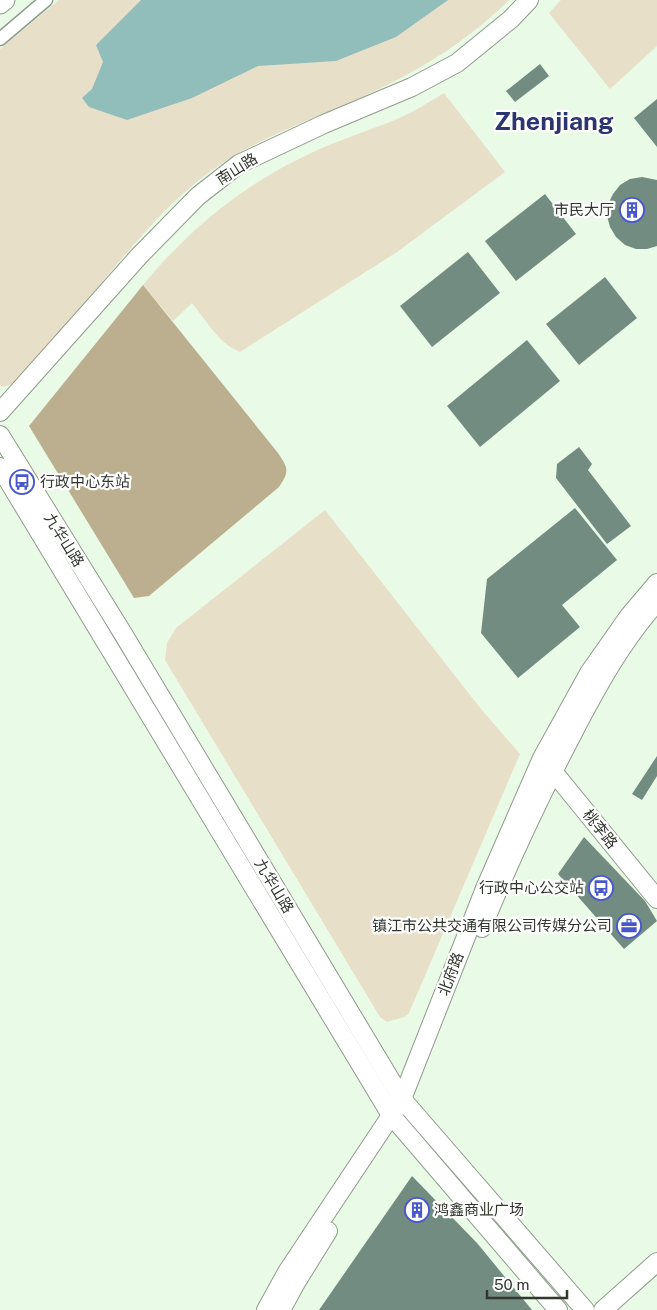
<svg xmlns="http://www.w3.org/2000/svg" width="657" height="1310" font-family="'Public Sans','Noto Sans SC',sans-serif">
<style>
.green{fill:#e8dfc9}
.forest{fill:#bcaf8f}
.water{fill:#91bdbb}
.building{fill:#738c81}
.lines{fill:none;stroke-linecap:round;stroke-linejoin:round}
.street-casing{stroke:#8e9d8b;stroke-width:15}
.secondary-casing{stroke:#8e9d8b;stroke-width:20}
.primary-casing{stroke:#8e9d8b;stroke-width:21}
.street{stroke:#fff;stroke-width:12}
.secondary{stroke:#fff;stroke-width:18}
.primary{stroke:#fff;stroke-width:19}
.labels{text-anchor:middle;stroke-width:4.5;stroke-linejoin:round;paint-order:stroke}
.street-label{font-size:15px;fill:#31372f;stroke:#fff}
.poi-label{font-size:15px;fill:#31372f;stroke:#fff;text-anchor:end}
.town-label{font-size:25px;font-weight:bold;fill:#2b3670;stroke:#fff}
</style>
<rect width="100%" height="100%" fill="#e9fae6"/>
<g class="green">
<path d="M59,0H509C470,39 425,67 375,91C323,116 267,133 218,166C175,195 141,236 108,275C78,311 48,347 18,382L3,387L0,385V49Z"/>
<path d="M561,0H657V46L610,89L549,13Z"/>
<path d="M444,93L505,172L397,252L240,352C219,344 206,320 192,303L173,321L143,285C188,230 244,184 309,154C338,140 368,131 397,119C414,112 429,102 444,93Z"/>
<path d="M325,510L481,709L520,754L409,1013L404,1017L387,1022L380,1017L165,660L167,643L176,628Z"/>
</g>
<path class="forest" d="M143,285L278,453C288,468 290,471 279,487L149,596L134,598L29,426Z"/>
<path class="water" d="M141,0H448L396,37L336,61L258,66L192,98L127,120L89,107L82,98L92,89L103,62L96,45Z"/>
<g class="building">
<path d="M540,64L549,76L515,102L506,91Z"/>
<path d="M657,99V147L634,118Z"/>
<path d="M642,177L657,180V246L647,249H636L625,245L616,237L610,227L607,216L608,204L613,194L620,185L630,179Z"/>
<path d="M545,194L576,234L516,281L485,241Z"/>
<path d="M468,252L500,293L432,347L400,306Z"/>
<path d="M605,277L637,318L579,365L546,324Z"/>
<path d="M527,340L560,381L480,447L447,406Z"/>
<path d="M579,447L592,464L588,470L631,526L607,544L556,478L557,464Z"/>
<path d="M575,508L617,560L562,605L580,627L518,678L481,633L487,579Z"/>
<path d="M657,756V776L642,800L632,794Z"/>
<path d="M584,837L645,901L657,921L624,949L558,874Z"/>
<path d="M412,1176L477,1243L532,1310H319Z"/>
</g>
<g class="lines">
<defs>
<path id="street" d="M0,39L46,0"/>
<g id="secondary">
<path d="M0,412L140,255L198,196L239,164L324,124L412,87L457,63L511,19L529,0"/>
<path d="M0,435L122,632L402,1099L585,1310"/>
<path d="M0,467L391,1115L558,1310"/>
<path d="M547,764L657,899"/>
<path d="M482,928C509,862 540,796 573,733C597,687 622,641 657,602"/>
<path d="M266,1310L287,1272L402,1099L486,886L542,758L589,673L629,616L657,583"/>
<path d="M281,1310L297,1281L328,1231"/>
<path d="M603,1310L657,1262"/>
</g>
<path id="primary" d="M0,4L5,0"/>
</defs>
<use href="#street" class="street-casing"/>
<use href="#secondary" class="secondary-casing"/>
<use href="#primary" class="primary-casing"/>
<use href="#street" class="street"/>
<use href="#secondary" class="secondary"/>
<use href="#primary" class="primary"/>
</g>
<defs>
<symbol id="building-ring" viewBox="-11 -11 22 22"><circle r="9.5" fill="#fff" stroke="#4858cc" stroke-width="1.5"/><path d="M-4-6H4V6H1V3H-1V6H-4ZM-2.5-4.3h1.7v1.8h-1.7ZM.8-4.3h1.7v1.8H.8ZM-2.5-1h1.7V.8h-1.7ZM.8-1h1.7V.8H.8Z" fill="#4858cc"/></symbol>
<symbol id="bus-ring" viewBox="-11 -11 22 22"><circle r="9.5" fill="#fff" stroke="#4858cc" stroke-width="1.5"/><path d="M-5-6H5V4H4V6H2V4H-2V6H-4V4H-5ZM-3.5-4V0h7V-4ZM-3.5 1.2v1.5H-2V1.2ZM2 1.2v1.5H3.5V1.2Z" fill="#4858cc"/></symbol>
<symbol id="office-ring" viewBox="-11 -11 22 22"><circle r="9.5" fill="#fff" stroke="#4858cc" stroke-width="1.5"/><path d="M-6-3h4V-5.5h4V-3h4V5H-6ZM-1-4.5V-3h2v-1.5ZM-6 0V1H6V0Z" fill="#4858cc"/></symbol>
</defs>
<g fill-rule="evenodd">
<use href="#building-ring" x="618" y="196" width="28" height="28"/>
<use href="#bus-ring" x="8" y="468" width="28" height="28"/>
<use href="#bus-ring" x="587" y="874" width="28" height="28"/>
<use href="#office-ring" x="615" y="912" width="28" height="28"/>
<use href="#building-ring" x="403" y="1196" width="28" height="28"/>
</g>
<g class="labels">
<g class="street-label">
<text transform="translate(237 169) rotate(-32)" y="5">南山路</text>
<text transform="translate(64 540) rotate(58)" y="5">九华山路</text>
<text transform="translate(600 829) rotate(51)" y="5">桃李路</text>
<text transform="translate(274 886) rotate(59)" y="5">九华山路</text>
<text transform="translate(451 974) rotate(-69)" y="5">北府路</text>
</g>
<g class="poi-label">
<text x="614" y="215">市民大厅</text>
<text x="40" y="487" text-anchor="start">行政中心东站</text>
<text x="584" y="893">行政中心公交站</text>
<text x="612" y="931">镇江市公共交通有限公司传媒分公司</text>
<text x="434" y="1215" text-anchor="start">鸿鑫商业广场</text>
</g>
<g class="town-label">
<text x="554" y="130">Zhenjiang</text>
</g>
</g>
<path d="M487 1290v8h80v-8" fill="none" stroke="#31372f" stroke-width="2.5"/>
<text x="494" y="1290" font-size="15" fill="#31372f" stroke="#ffffff" stroke-width="4" paint-order="stroke">50 m</text>
</svg>
